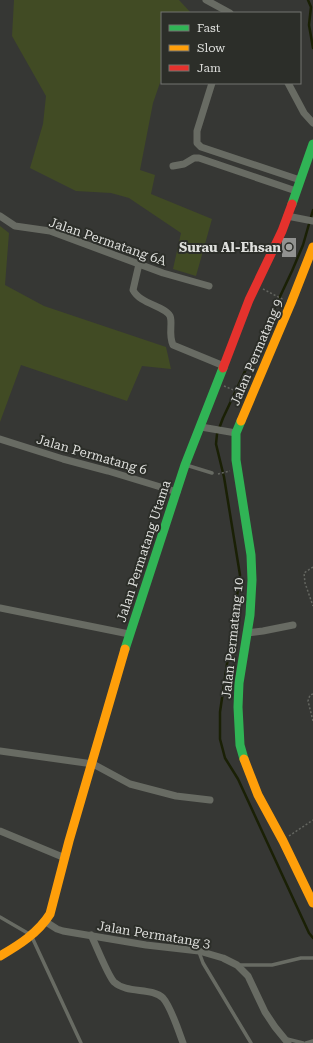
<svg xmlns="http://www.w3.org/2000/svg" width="313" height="1043" font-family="'Roboto Serif',serif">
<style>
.green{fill:#414b24}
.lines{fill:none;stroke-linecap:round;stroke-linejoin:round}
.stream{stroke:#1a2005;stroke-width:2.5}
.building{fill:#919290}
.path{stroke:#646660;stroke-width:1.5;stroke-dasharray:2 2;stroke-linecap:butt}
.lane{stroke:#686b63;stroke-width:3.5}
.street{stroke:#686b63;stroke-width:7}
.fast{stroke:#30b455;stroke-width:9}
.slow{stroke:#ff9f0a;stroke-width:9}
.jam{stroke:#e5322d;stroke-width:9}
.poi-dot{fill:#a3a4a1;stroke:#2c2e29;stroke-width:1.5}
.labels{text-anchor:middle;stroke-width:4;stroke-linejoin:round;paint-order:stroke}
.street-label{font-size:13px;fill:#dedfdc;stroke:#2c2e29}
.poi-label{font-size:13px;font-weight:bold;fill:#dedfdc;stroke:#2c2e29;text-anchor:end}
</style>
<rect width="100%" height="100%" fill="#363734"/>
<g class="green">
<path d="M14,0H179L191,13H162V77L153,103L140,170L155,175L151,194L212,219L196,276L173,269L181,233L129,198L111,193L76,191L30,168L43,124L46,96L12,36Z"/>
<path d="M0,226L9,233L5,285L44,306L166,347L171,369L142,366L127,401L21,365L0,422Z"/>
</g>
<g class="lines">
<g class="stream">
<path d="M308,0L311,7L309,25L313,48"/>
<path d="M313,210L303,245L292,271L223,418L217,434L216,444L224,477L240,575L220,712V739L225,758L238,779L309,933L313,938"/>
</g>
</g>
<rect class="building" x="282" y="238" width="14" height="19"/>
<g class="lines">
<g class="path">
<path d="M263,289L284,300"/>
<path d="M224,386L243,394"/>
<path d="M218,474L230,471"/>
<path d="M313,567L304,573L305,583L313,606"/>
<path d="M313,694L310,695L308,701L313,721"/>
<path d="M289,836L313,820"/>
</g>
<g class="lane">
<path d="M186,465L212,473"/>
<path d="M0,917L31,935L81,1043"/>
<path d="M199,952L203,963L251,1043"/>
<path d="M238,965H272L301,958H313"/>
<path d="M287,1039L303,1043"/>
<path d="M306,1043L313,1041"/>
</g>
<g class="street">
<path d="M206,0L230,13"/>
<path d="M212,83L197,131V143L201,147L300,180"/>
<path d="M288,83L304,113L313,123"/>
<path d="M173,166L184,164L194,158H199L296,191"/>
<path d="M0,216L15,226L50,231L163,273L209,286"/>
<path d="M287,216L313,221"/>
<path d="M139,264L133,290C140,304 165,306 170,316C173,323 168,334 173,345L224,366"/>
<path d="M201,427L236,433"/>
<path d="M0,439L63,459L108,471L177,492"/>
<path d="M0,608L129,634"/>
<path d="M247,633L263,631L293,625"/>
<path d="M0,751L93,764L130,784L176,796L210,800"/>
<path d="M0,831L65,858"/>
<path d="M46,922L57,929L63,931L146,945L199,951L223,958L237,965L248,976L265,1012L275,1027L288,1043"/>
<path d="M91,935C96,945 108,976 114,982C127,994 152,987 163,998C171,1007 179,1032 183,1043"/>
</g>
<g class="fast">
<path d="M292,204L313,144"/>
<path d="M241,421L236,433V460L251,555L252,580L250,615L239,683L238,707L240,745L244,759"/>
<path d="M125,649L185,465L223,368"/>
</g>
<g class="slow">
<path d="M241,421L291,303L313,247"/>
<path d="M244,759L258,795L283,841L313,903"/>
<path d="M0,956C19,945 38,933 50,914L69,841L125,649"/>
</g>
<path class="jam" d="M223,368L249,300L282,231L292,204"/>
</g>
<circle class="poi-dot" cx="289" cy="247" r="4"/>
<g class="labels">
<g class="street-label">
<text transform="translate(108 241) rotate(19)" y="5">Jalan Permatang 6A</text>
<text transform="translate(256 352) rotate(-67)" y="5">Jalan Permatang 9</text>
<text transform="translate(92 454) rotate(16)" y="5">Jalan Permatang 6</text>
<text transform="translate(143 551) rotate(-72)" y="5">Jalan Permatang Utama</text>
<text transform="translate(232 638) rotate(-84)" y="5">Jalan Permatang 10</text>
<text transform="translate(154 934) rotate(9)" y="5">Jalan Permatang 3</text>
</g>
<g class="poi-label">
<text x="281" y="252">Surau Al-Ehsan</text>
</g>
</g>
<rect x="161" y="12" width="140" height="72" fill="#2c2e29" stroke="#737571"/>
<rect x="169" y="25" width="20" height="6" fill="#30b455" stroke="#737571"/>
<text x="197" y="32" font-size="12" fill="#dedfdc">Fast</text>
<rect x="169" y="45" width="20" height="6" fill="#ff9f0a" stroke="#737571"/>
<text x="197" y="52" font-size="12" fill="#dedfdc">Slow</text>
<rect x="169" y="65" width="20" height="6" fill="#e5322d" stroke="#737571"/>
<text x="197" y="72" font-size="12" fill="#dedfdc">Jam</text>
</svg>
